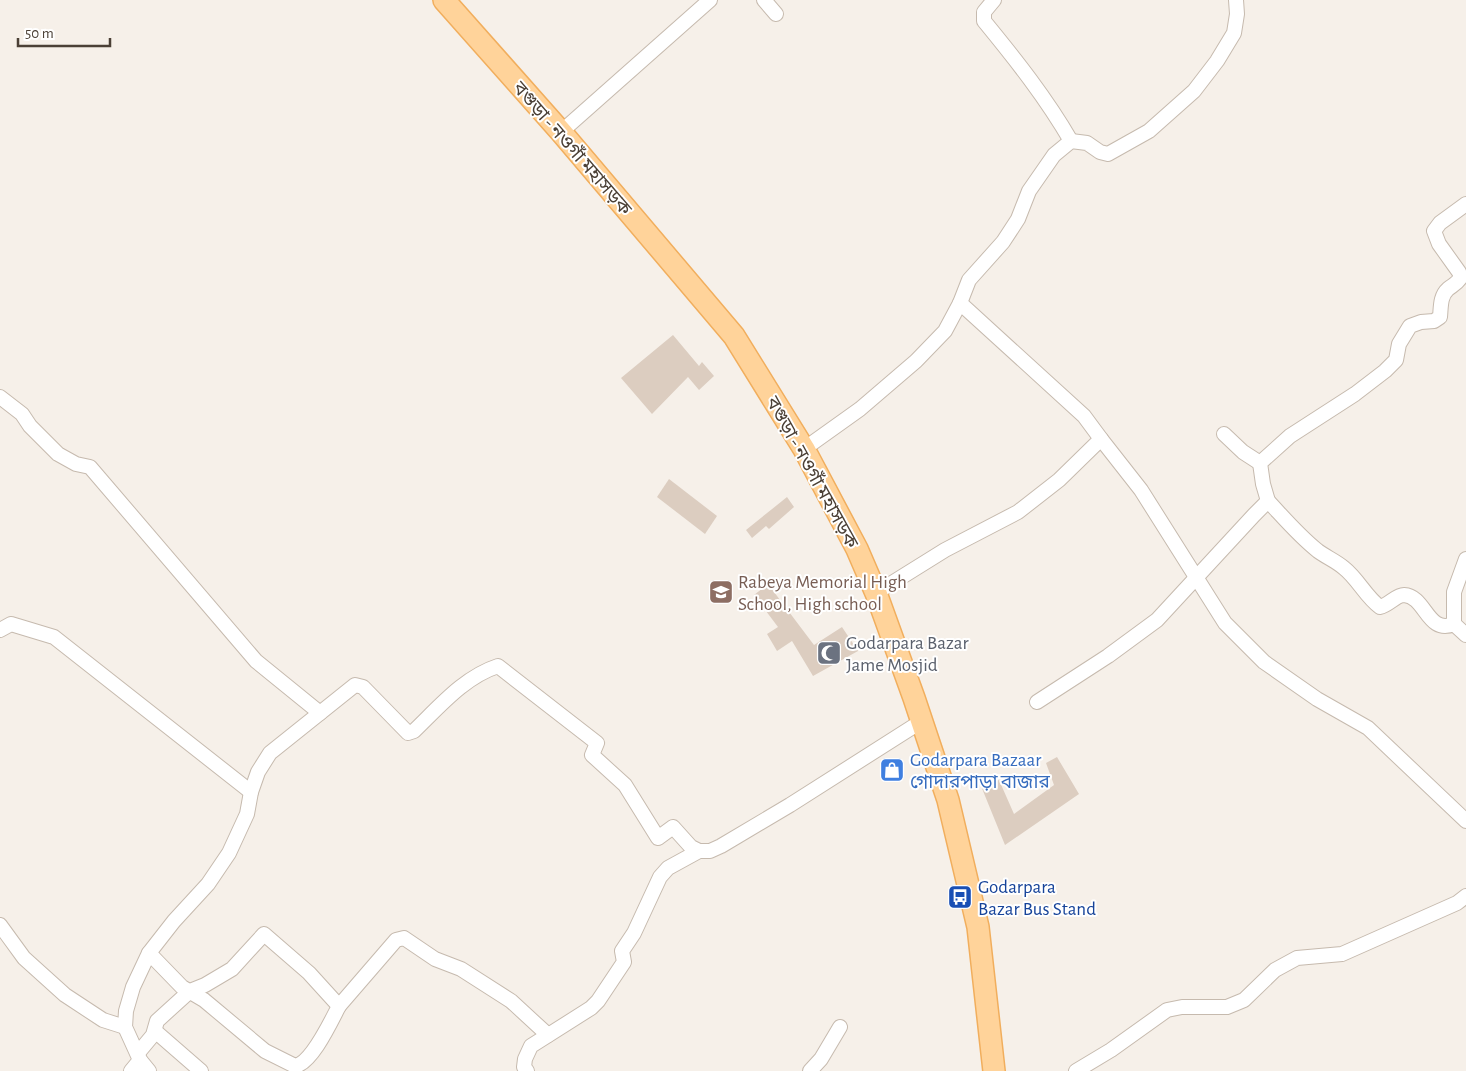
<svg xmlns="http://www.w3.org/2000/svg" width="1466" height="1071" font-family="'Alegreya Sans','Noto Sans Bengali',sans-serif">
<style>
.building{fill:#dccdc0}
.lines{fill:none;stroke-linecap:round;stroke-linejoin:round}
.street-casing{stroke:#c6baae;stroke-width:16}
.primary-casing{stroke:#f1ae5d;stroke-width:24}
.street{stroke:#fff;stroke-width:14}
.primary{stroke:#ffd39a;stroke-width:21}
.labels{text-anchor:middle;stroke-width:4;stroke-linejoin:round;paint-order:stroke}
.street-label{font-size:19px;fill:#4b4036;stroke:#fff}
.education-label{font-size:19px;fill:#785e54;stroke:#fff;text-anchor:start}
.worship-label{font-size:19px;fill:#5b616d;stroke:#fff;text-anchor:start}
.shop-label{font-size:19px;fill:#366cbe;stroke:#fff;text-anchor:start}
.transit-label{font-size:19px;fill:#164399;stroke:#fff;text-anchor:start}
</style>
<rect width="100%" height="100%" fill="#f6f0e9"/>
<g class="building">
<path d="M673,335L699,366L702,362L714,376L699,390L688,377L652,414L621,378Z"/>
<path d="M669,479L717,516L705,534L657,497Z"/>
<path d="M787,497L794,507L769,529L766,526L752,538L746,530Z"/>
<path d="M768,584L814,645L842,627L858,651L813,676L792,641L777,651L767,634L778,627L754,595Z"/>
<path d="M1057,757L1079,794L1005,845L981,786L999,780L1014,814L1054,785L1046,763Z"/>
</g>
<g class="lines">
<defs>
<g id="street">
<path d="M764,0L776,14"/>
<path d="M994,0L984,12V21C1016,60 1046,98 1071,141"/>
<path d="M561,132L710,0"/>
<path d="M960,303L969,280L1003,242L1018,219L1029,191L1054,155L1071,141L1087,143L1100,152L1108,154L1149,131L1194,91L1217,61L1234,33L1237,14L1236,0"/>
<path d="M0,397L22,414L30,426L58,454L76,464L90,467L256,661L320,713"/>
<path d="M1224,434L1243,452L1260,463"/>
<path d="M1101,439L1141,490L1225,623L1264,662L1317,699L1368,728L1466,821"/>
<path d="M804,449L860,409L916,361L945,331L960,303L1084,416L1101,439L1059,480L1018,512L945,550L876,593"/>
<path d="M1268,501C1284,518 1299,536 1318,551C1326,557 1336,561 1344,568C1358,579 1366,597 1380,607C1389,605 1396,595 1404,595C1426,596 1427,635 1454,624L1466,635"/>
<path d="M1454,624V592L1466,559"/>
<path d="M0,630L11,624L54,637L251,792"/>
<path d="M1037,702L1108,656L1157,620L1254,515L1268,501L1263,484L1260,463L1290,436L1355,394L1385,371L1396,360L1399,344L1410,326L1421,322L1434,321L1440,317C1441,307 1440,296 1448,289C1453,285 1458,283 1461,277L1459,272L1439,244L1434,231L1440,223L1466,204"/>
<path d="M0,925L24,958L65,995L103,1020L125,1027"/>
<path d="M339,1006L396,940L404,938L435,959L461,969L511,1001L548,1035"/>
<path d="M155,1031L201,1071"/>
<path d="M138,1053L153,1035L157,1021L190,991L205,985L232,969L264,934L309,973L339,1006C331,1021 312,1063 295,1066L265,1051L204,1000L182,987L149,953"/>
<path d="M140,1060L149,1071"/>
<path d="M131,1071L140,1060L125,1027L126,1011L133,987L149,953L174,921L208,884L229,853L247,814L251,792L258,772L270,753L355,685L363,687L408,733L414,731C439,707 464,677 498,666L597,743L592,755L625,785L658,838L673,827L691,847L699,851"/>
<path d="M527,1071L524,1067L525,1059L531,1046L591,1008L598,1001L624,962L622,951L634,933L660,877L668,868L699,851H710L721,846L790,805L922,721"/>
<path d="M810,1071L821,1059L840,1027"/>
<path d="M1076,1071L1111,1050L1167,1010L1182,1007H1227L1244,1000L1275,970L1297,958L1342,954L1457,903L1466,896"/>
</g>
<path id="primary" d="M444,0L561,132L734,336L804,449L857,549L876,593L914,698L948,800L978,927L994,1071"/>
</defs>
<use href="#street" class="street-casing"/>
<use href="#primary" class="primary-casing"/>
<use href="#street" class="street"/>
<use href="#primary" class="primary"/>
</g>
<defs>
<symbol id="school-square" viewBox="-11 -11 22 22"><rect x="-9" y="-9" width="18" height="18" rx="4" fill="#8d6e63" stroke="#fff"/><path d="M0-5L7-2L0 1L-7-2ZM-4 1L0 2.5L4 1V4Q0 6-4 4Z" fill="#fff"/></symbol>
<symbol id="mosque-square" viewBox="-11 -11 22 22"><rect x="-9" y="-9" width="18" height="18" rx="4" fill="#6b7280" stroke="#fff"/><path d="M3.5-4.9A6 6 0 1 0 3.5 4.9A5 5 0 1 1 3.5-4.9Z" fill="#fff"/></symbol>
<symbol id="shop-square" viewBox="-11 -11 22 22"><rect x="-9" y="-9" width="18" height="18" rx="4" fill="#3f7fe0" stroke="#fff"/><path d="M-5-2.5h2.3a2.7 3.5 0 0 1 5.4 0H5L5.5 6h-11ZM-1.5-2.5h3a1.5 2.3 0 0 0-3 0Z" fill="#fff"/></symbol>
<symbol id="bus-square" viewBox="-11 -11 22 22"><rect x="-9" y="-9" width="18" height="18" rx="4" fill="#1a4fb4" stroke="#fff"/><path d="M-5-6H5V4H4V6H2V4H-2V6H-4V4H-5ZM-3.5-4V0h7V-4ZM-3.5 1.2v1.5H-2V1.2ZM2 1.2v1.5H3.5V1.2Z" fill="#fff"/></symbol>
</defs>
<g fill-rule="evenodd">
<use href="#school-square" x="707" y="578" width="28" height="28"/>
<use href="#mosque-square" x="815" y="639" width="28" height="28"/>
<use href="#shop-square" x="878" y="756" width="28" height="28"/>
<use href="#bus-square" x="946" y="883" width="28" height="28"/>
</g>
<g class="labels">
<g class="street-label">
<text transform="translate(573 148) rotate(49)" y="7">বগুড়া - নওগাঁ মহাসড়ক</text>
<text transform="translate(813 472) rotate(61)" y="7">বগুড়া - নওগাঁ মহাসড়ক</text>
</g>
<g class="education-label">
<text x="738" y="588">Rabeya Memorial High<tspan x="738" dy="22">School, High school</tspan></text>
</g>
<g class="worship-label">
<text x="846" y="649">Godarpara Bazar<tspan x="846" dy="22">Jame Mosjid</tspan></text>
</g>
<g class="shop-label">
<text x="910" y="766">Godarpara Bazaar<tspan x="910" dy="22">গোদারপাড়া বাজার</tspan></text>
</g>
<g class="transit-label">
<text x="978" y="893">Godarpara<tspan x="978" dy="22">Bazar Bus Stand</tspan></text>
</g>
</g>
<path d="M18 38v8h92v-8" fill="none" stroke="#4b4036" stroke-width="2.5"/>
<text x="25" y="38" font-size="15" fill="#4b4036" stroke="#ffffff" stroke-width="4" paint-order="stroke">50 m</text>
</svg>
